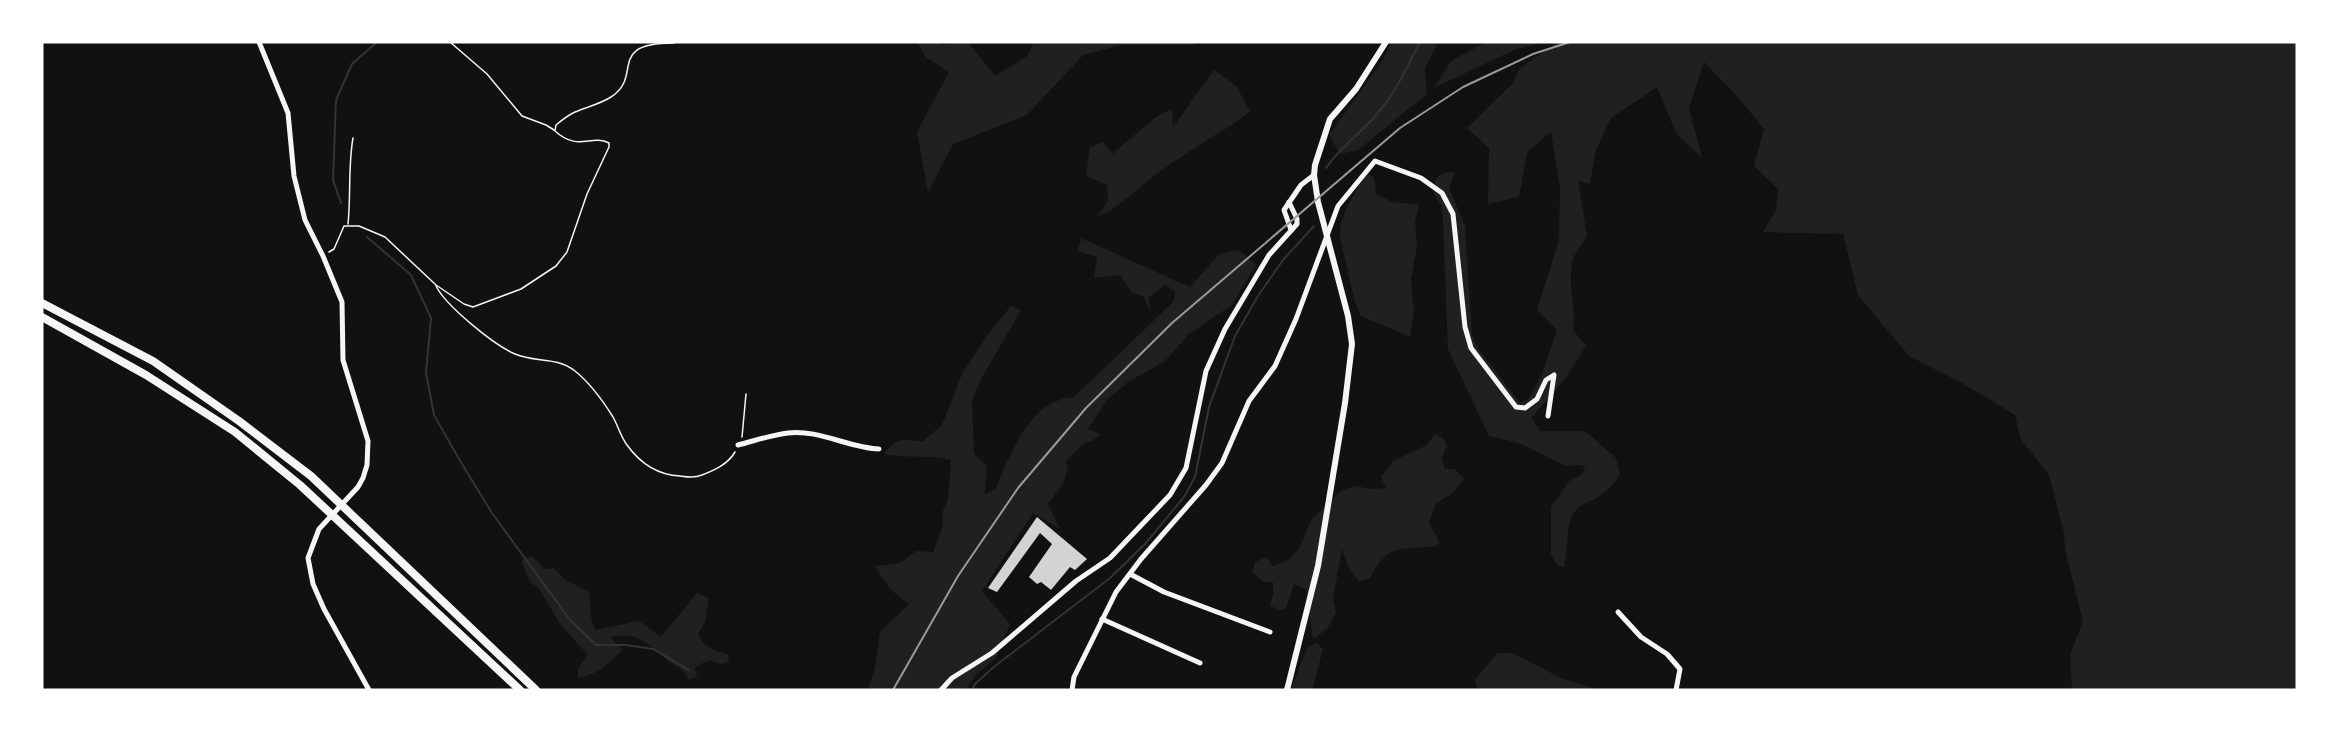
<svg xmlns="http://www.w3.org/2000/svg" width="2339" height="732" font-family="Arial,sans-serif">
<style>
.green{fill:#202020}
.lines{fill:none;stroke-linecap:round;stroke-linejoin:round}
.stream{stroke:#333;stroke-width:2}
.building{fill:#d3d3d3}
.path{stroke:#f5f5f5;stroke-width:1.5}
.minor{stroke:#f5f5f5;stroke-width:5}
.tertiary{stroke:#f5f5f5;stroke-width:6}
.trunk{stroke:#f5f5f5;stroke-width:8}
.rail{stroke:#9a9a9a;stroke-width:2}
</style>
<rect width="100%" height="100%" fill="#111"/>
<g class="green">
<path d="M917,42H940L942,45L968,42L995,76L1027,56L1034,42H1197L1193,45H1121L1083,55L1027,115L953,144L928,192L917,132L949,72L926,57Z"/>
<path d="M1392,42H1438L1425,69L1427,94L1358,150L1340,154L1329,135L1381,63Z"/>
<path d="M1486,42H1548L1516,49L1434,88L1451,61Z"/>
<path d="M1558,42H2297V690H2072L2070,655L2083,621L2065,549L2064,533L2049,475L2020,438L2015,415L1964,384L1909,356L1858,295L1843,234L1763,232L1776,210L1778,189L1754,166L1764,129L1737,96L1704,62L1689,108L1702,158L1676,133L1657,87L1611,118L1596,150L1590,184L1578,181L1587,236C1583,243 1575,252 1573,260C1567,285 1576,305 1573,330L1586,346L1565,379L1531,418L1541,431H1585L1616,458L1620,474C1615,484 1608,490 1598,497C1588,503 1578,504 1572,516C1566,528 1568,552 1564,567L1558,566L1551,555V507L1569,481L1583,474L1585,467L1580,465L1566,466L1519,443L1489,436L1448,349L1443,221C1443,217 1443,211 1441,206C1439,201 1435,197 1434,193C1432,177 1441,171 1455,172L1449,188L1465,226L1472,334L1478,348L1520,403L1528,400L1542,374L1557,330L1537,310L1559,240L1560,187L1551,132L1527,152L1519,197L1488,204L1489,148L1467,128L1512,84L1520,68Z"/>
<path d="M1214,70L1237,87L1250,112C1221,133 1189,150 1161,171C1139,186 1122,207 1097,217L1108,201L1107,185L1086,176L1090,147L1104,142L1112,154L1156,117L1172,109L1173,127Z"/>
<path d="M1369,174L1374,178L1376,194L1392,202L1419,205L1415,221L1417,246L1411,280L1414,312L1410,337L1361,316L1355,302L1340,238L1341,224L1346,209L1362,180Z"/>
<path d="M1081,238L1190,287L1219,254L1239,250L1256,265L1232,305L1189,334L1165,361L1128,382L1107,400L1088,429L1101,434L1092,441L1083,444L1065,462L1068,467L1063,484L1048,504L1060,529L1033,513L982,591L1010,624L996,658L976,675L965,690H868L875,668L880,632L909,604C893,593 884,583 875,566L900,563L916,551L933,552L943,526L942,513L948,499L951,460C929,454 907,459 884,454C896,436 903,440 923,441L942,425L962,374L988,334L1011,306L1021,310L981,379L972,401L974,454L987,466L985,494L995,490C1010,455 1030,399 1074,397L1174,301L1175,291L1165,285L1149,297L1150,311L1143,296L1132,293L1120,275L1094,278L1097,257L1078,251Z"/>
<path d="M1435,434L1443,438L1447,445L1442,458L1445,469H1454L1464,478L1453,493L1436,503L1429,523L1439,541L1437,546C1402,551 1390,540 1370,578L1359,582L1348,566L1342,549L1333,598L1336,613L1327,629L1313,639L1306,590L1294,584L1286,608L1281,610L1270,606L1273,594V582H1264L1252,573L1255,562L1266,557L1273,566L1287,561L1299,549L1311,520L1342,490L1355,486L1371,489L1386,488L1381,477L1393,461L1427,445Z"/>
<path d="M532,556L544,569L554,568L564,579L589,592C591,606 589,617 595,630L639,621L661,637L697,593L709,598L705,622L698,634C704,648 714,651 728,654L729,661L723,664L709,660L695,667L697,677L688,679C684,669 679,668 671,663C651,648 641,630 611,637L622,650C609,664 597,675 578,678V668L588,655L560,624L539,588L531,583L521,561Z"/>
<path d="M1316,643L1323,649L1312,690H1291L1307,648Z"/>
<path d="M1497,653H1512L1563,679L1600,690H1478L1475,680Z"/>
</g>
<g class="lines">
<g class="stream">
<path d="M1326,168C1340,147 1361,133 1377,114C1396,92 1407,67 1420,42"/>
<path d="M341,203L333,180L336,100L352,64L377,42"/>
<path d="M367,237L411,275L431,318L426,373L434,415L459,459L492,513L570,620L596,645H626L653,649L689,670"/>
<path d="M972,690L975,684L995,666L1110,578L1145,544L1184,497L1195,477L1209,407L1235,336L1258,296L1283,260L1314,226"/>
</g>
</g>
<path class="building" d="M1037,517L1087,559L1075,570L1070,567L1051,590L1041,582L1037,584L1029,577L1052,544L1040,533L997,592L988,588Z"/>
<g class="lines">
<g class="path">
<path d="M450,42L487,74L522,116L546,125L554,130"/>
<path d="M348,224C351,195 348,166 353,138"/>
<path d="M329,252L334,249L344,226H359L385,237L436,285L464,304L473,307L521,289L556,266L567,252L587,194L609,147V143C591,134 578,152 555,131L556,125C562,120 568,115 575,112C587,107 600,104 611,97C644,76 605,43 674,43"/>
<path d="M436,286C446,306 494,345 515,354C536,363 555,356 575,371C590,383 603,401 613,417C618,426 621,437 627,445C640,463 658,475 680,476C688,477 694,478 702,475C715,470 728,464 735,452"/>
<path d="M742,437L746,394"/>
</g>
<g class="minor">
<path d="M259,42L288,113L294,176L305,220L323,256L342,302L343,360L368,441L367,465L363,478L358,487L319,529L308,558L313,584L324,609L369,690"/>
<path d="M1291,230L1284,210L1301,185L1314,175"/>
<path d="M738,445C754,441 771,435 788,433C818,429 849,448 879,449"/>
<path d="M1130,574L1164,592L1270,632"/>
<path d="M1618,612L1641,637L1667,654L1680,669L1676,690"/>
<path d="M1102,619L1200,663"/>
<path d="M941,690L952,678L992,653L1076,581L1110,558L1170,495L1186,468L1206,371L1225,329L1269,255L1297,224V219L1289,202"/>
<path d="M1072,690L1074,677L1116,592L1141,559L1206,485L1222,463L1249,401L1275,366L1296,319L1338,206L1375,161L1421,178L1442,193L1453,214L1465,327L1471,348L1516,407L1525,408L1537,399L1546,380L1554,375L1548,416"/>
</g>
<path class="tertiary" d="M1287,690L1318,566L1345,403L1352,344L1348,316L1318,202L1314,175L1315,165L1330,119L1356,89L1386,42"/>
<g class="trunk">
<path d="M42,303L153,361L239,421L311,476L536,690"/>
<path d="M42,317L146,375L235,432L300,485L520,690"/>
</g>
<path class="rail" d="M893,690L958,576L1018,488L1086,408L1172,323L1400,128L1463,87L1533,54L1570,42"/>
</g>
<rect width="2339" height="732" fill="none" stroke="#ffffff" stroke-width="87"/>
</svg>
